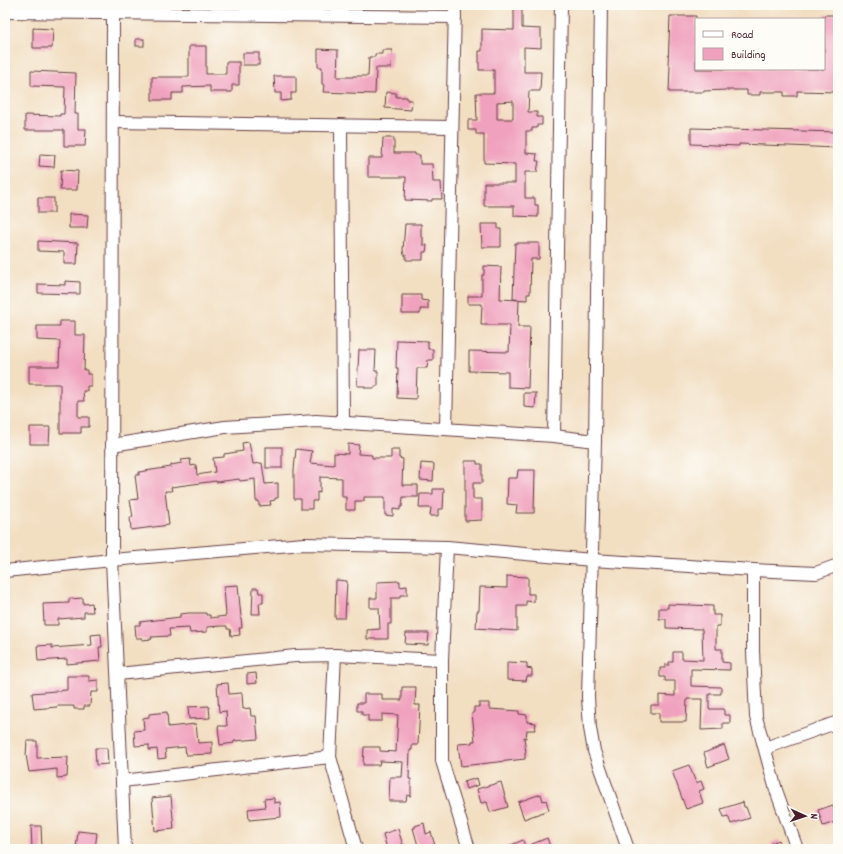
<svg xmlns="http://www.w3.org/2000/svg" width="843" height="854" font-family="Dekko,sans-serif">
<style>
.building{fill:#f0a1bd;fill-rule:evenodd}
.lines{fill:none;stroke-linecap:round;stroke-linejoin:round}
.minor-casing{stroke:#633c42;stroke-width:14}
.minor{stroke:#fff;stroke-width:12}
</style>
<rect width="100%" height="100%" fill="#fdfcf7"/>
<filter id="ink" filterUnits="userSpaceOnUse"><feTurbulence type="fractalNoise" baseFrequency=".025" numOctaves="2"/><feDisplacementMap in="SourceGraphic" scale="8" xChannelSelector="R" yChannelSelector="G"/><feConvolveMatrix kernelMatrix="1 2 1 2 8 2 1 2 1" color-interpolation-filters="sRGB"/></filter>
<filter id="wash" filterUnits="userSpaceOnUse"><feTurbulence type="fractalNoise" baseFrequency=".012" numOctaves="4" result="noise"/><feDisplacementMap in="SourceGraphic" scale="16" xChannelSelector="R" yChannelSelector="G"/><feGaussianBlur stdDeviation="0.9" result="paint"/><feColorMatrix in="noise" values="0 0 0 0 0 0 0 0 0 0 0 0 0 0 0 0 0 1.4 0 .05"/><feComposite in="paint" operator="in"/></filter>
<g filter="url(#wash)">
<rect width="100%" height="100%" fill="#f2dec1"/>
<g id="blocks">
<g class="building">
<path d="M514,8H522V28L541,29V48L524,47V72H541L540,91H529L528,112H537V117H542V125H537V128H532V131H526V153L537,154L536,161H539L537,172H525V198H535V205H538V217L514,216V206H484V183H515V164L484,163V134H476V130H468V120H477L476,93H494V70H479V51H482V29L514,30ZM513,101V119H497V102Z"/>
<path d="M824,15H838V92L797,91V96H784V92H760V95H747V90H726L704,91V92H669L670,65H668L670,16H696V69H824Z"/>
<path d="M33,28L53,29L52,48H33Z"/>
<rect x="136" y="39" width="8" height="7"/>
<path d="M189,46H206V74H226V62H239V85H232V92H210V86L183,87V93H172V100H152V77H189Z"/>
<path d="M318,49L338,50L337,77H353V76H368L369,57H375V54H382V50H392L391,68H376L375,94L323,92L324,85L322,84V67H318Z"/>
<rect x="243" y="53" width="16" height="12"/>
<path d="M31,71L76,73L75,114H78V129H86L85,146H64V130H25V115L60,116V114H64L65,87L31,86Z"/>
<path d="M274,76H296V93H291V100L281,101V93H275Z"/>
<path d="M386,92L396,93V97H407V100H412L411,110L385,108Z"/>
<path d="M691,128L838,132V148L739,144V146L691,144Z"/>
<path d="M383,138H394V153H415V155H420V164H432L433,182H441L442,199H432V201L405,200L406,177H368V158H382Z"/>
<path d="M40,154L55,155L54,167L39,166Z"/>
<path d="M61,170L78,171L77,190H60Z"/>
<rect x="38" y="198" width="16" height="15"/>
<path d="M69,214L88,215L87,228H69Z"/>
<path d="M405,224H421V237H423V245H427L426,252H423V260H406V255H404L403,250Z"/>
<path d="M481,224H498V229H501V247H482Z"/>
<path d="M38,241L78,243L77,264H64V252L38,251Z"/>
<path d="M515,243H539V259H531L530,294H527V300L513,299Z"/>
<path d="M484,266L501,267L500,299L519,300L518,327H530L528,388L508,387V372L469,371V351L509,352L510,325H481L482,304H468V296H482V275H484Z"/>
<path d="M65,281L80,282V294L38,293V284L65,285Z"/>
<path d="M402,295H421V300L428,301V309H420V314H402Z"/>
<path d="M60,321H75V335H85L84,370H87V374H91V386H87V391H83L84,401H78V417H89V427H81V433H60V384H29V366H59L60,341L37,340V326H60Z"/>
<path d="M397,340L428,341V349H433V360H428L427,368H417L416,399L397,398L398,368H396Z"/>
<path d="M359,350H376L375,371H378V386H375V388H365V386H357Z"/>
<path d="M524,393H536L535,408L524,407Z"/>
<path d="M30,427H50L49,444H30Z"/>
<path d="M249,442L253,464L262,463L265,484L278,483V498H275V500L270,501L271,505L259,506V501H256L255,479L240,481L239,479L216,482V481L171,487L172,491H165L169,525L131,530L130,517H133L130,500L138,499L135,475H139V472L171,467V465L182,463L181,460L190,459L191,466L196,465L197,475L215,472L213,458L224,457V454L243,451L242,443Z"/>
<path d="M348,444L359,445L358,454L372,455V458H391V450H399V458L403,459L402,485H418V497H403L402,507H400V510L393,509V516L385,515V497H364V501H355V510H346V497H342V478L320,477V493L317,492V501H312V509H301V499H294V470L296,449L312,451L310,463L334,465V453L348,454Z"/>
<rect x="266" y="447" width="16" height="21"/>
<path d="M465,461H477V464H482V483H473V499H482V520L465,521Z"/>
<path d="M421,463L434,464L433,481L420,480Z"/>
<path d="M518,470H535L534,513H516L517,505L507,504L508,478H517Z"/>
<path d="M433,489H444L443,509H438V516H430L431,508H419L420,494H433Z"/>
<path d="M507,576L528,577V594H534V602L526,601V606H517V631L476,628L477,611H479L480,587L507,588Z"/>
<path d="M336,580L347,581L345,618H335Z"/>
<path d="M400,581V587L407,586V595H400V598H391V624H388V639H367V630L380,629L379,608H370V598H377V582Z"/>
<path d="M238,585L242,628H239L240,635L231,636L230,629H227V626H221L207,627V632L190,633L189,628L169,629L170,636L151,637L152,639L142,640V638H136L135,625H140V622L180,617V614L189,613H206V615H210V618L226,616L224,586Z"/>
<path d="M253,588H258L259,593H263V603H259L260,614H252Z"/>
<path d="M83,598V604L92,603L93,612H84V617L58,619V625H44L43,604L69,603V599Z"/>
<path d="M668,604L713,606V615H720V626H716V649H722V662L730,663V670L691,669V686L721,687V694H709V709H724V715H730V723H723V729L701,730L702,699H687L686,722H659V713H651V705H659V695L675,696V681H665V677H660V668H665V665H669V662H673V652H682V659L703,660L702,629L666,628V619H659V608H668Z"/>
<path d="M406,633H429L428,645L405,644Z"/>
<path d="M101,634L102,647H99L100,661L67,664V659L38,661L37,646L52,645V648L92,645L91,635Z"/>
<path d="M507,662L527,663V668L532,669V676H527L526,681L507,680Z"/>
<path d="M256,673L257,683L247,684V674Z"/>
<path d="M67,676H89V681L98,680V692H91L90,706H84V709H74V706H57V707L34,709L32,693L67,690Z"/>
<path d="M228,683L229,694L242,693L243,709L250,708L251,716H256L258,739L234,741V743L220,745L218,726H227L226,711L219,712L217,684Z"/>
<path d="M402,687H416L415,705H420L418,745H412V750H410L409,779H411V796L407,795L406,801H389L390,777H402L403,762L380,761L379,765H363L364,747H380V751L396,752L398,715L382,714V721H368V715H362V711H357V703H364V694H382V700H402Z"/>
<path d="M479,703H489V709L519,711V714L527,715V722L536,723L535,730H527L526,738L524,737L526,753H525V759L461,766L458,744L472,743V741H475L472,713H474V707H479Z"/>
<path d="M209,706L210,718L189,719L188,707Z"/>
<path d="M167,712L168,727L196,724L198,743L212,742V754L186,755L185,747L165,749L166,758L158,759L157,749L149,750V745L135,746L134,731L144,730L143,718L149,717V714Z"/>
<path d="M27,741H37V758L68,757L67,777L57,778V769L29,772L26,755Z"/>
<path d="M724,745L729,759L708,767L704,753Z"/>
<path d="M95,748H107L108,764L96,765Z"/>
<path d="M689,765L696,783L701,781L704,789L699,791L703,803L686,809L672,771Z"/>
<path d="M477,778L479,785L466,789L464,782Z"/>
<path d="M501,782L508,807L490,812L487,802L481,803L477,789Z"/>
<path d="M541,794L543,801L546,800L549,810L524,819L518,802Z"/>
<path d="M171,796L174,829L155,831L152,798Z"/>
<path d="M274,798V803L280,802L281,817L249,820L248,809L265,807L264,799Z"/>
<path d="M743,802L744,807H746L750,818L731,824L728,816L724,817L721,809Z"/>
<path d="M833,805L838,821L823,826L818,810Z"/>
<path d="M424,823L426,834L431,832L436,849H419L413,828H415V826Z"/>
<path d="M31,826H41L42,849H32Z"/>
<path d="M398,829L404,849H387L383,834Z"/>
<path d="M78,831L97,833L95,849H76Z"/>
<path d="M547,838L551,849H502L523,840L525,847Z"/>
<path d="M779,840L782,849H773L771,843Z"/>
</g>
</g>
</g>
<g filter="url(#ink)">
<use href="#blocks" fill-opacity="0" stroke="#633c42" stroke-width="1"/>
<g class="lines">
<defs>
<g id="minor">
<path d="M601,5L595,441L588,697L590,728L594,751L628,849"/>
<path d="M5,12L455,17"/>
<path d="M113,13L112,560L125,849"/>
<path d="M113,122L452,127"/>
<path d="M341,125L343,422"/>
<path d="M446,429L455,5"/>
<path d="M554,436L561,5"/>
<path d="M112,445L225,427L316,421L554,436L595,441"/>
<path d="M447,547L442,660V761L469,849"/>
<path d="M753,570V651L756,717L776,790L797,849"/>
<path d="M5,571L112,560L304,544L447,547L592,560L753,570L816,573L838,565"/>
<path d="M335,655L330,757L356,849"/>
<path d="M118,674L295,656L335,655L442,660"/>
<path d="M765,748L838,722"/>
<path d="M122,781L330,757"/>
</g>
</defs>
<use href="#minor" class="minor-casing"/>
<use href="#minor" class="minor"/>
</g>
</g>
<rect width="843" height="854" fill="none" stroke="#fdfcf7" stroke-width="20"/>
<rect x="695" y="18" width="130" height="52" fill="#fdfcf7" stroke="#b5a4a5"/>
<rect x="703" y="31" width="20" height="6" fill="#ffffff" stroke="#b5a4a5"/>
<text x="731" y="38" font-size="12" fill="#4a1f2b">Road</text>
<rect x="703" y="48" width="20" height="12" fill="#f0a1bd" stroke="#b5a4a5"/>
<text x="731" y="58" font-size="12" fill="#4a1f2b">Building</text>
<g transform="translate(805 816) rotate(93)" stroke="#fdfcf7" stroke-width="3" paint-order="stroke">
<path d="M0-3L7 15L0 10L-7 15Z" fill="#4a1f2b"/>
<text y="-6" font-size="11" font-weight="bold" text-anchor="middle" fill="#4a1f2b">N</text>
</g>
</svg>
